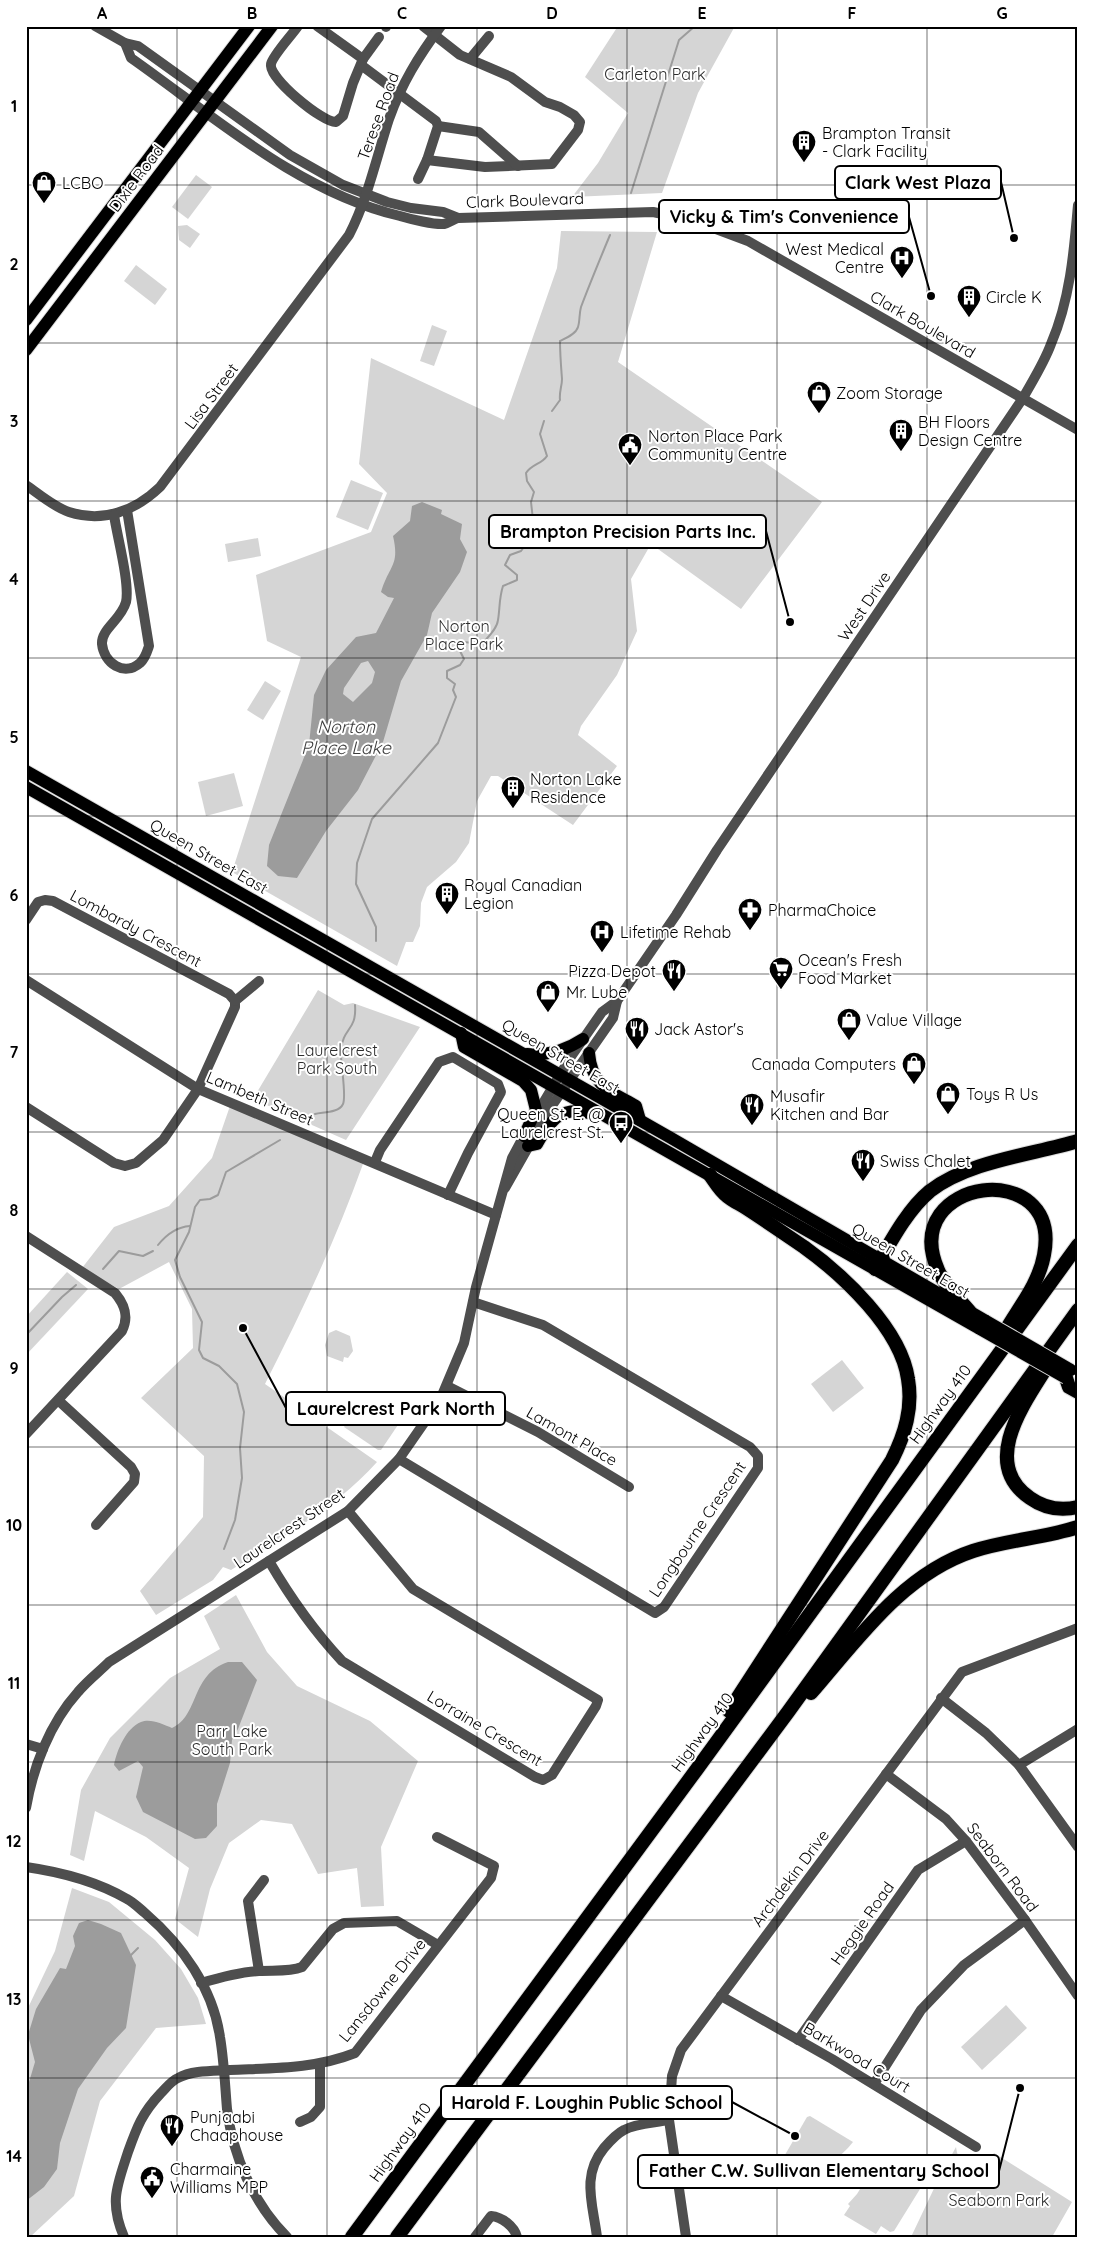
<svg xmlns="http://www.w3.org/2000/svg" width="1104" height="2263" font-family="Quicksand,sans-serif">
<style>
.green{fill:#d5d5d5}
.water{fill:#9c9c9c;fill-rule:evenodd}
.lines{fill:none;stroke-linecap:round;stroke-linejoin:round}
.stream{stroke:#9c9c9c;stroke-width:2}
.major-casing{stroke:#dbdbdb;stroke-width:14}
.highway-casing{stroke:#dbdbdb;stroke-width:16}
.minor{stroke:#4e4e4e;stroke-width:10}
.major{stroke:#000;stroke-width:12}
.highway{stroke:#000;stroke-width:14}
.major-bridge-casing{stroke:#dbdbdb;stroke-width:14;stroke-linecap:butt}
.major-bridge{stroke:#000;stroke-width:12}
.grid{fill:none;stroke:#000;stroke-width:1;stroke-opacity:0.55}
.labels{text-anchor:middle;stroke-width:4;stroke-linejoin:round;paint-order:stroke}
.park-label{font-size:16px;fill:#2c2c2c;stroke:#fff}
.street-label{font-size:16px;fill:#000;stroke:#fff}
.poi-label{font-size:16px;fill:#000;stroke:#fff;text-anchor:start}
.water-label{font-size:18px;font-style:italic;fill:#3d3d3d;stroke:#fff}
.leader{fill:none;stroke:#000;stroke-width:2}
.callout-dot{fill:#000;stroke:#fff;stroke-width:2}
.callout{fill:#fff;stroke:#000;stroke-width:2}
.callout-label{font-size:18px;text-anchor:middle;font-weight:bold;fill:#000}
.neatline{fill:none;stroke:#000;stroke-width:2}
.grid-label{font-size:16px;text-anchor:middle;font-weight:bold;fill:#000}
</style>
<rect width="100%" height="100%" fill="#fff"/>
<g class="green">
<path d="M618,26H735L698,93L662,193L572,197L598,163L628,113L585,77Z"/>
<path d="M196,175L212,187L188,219L172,207Z"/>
<path d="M187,225L200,234L190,248L179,240L178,226Z"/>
<path d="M561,231L657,232L618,362L822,502L741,609L651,544L631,579L637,631L617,675L581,726L578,735L617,766L573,825L498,776H491L477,801L469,843L456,862L427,887L421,903L420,926L413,942H406L397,966L232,872L301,657L267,641L256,575L371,532L387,493L359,464L371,358L504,420L557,268Z"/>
<path d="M136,265L167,289L155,305L124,281Z"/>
<path d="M432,325L447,331L434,366L420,361Z"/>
<path d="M351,480L383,493L368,530L336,517Z"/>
<path d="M258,538L261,556L228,562L225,544Z"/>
<path d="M265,681L281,691L263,720L247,710Z"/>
<path d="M234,773L243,806L206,816L198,782Z"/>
<path d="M318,990L344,1005L353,1003L420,1027L346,1140L253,1099Z"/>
<path d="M230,1106L363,1164C335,1242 302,1311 265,1384L377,1462C336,1508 282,1537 231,1570L223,1567L213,1580L156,1615L140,1591L203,1517L204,1456L141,1398L193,1348L192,1309L169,1262L119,1289L82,1268L114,1227L169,1206L212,1158Z"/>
<path d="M67,1272L88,1289L26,1355V1317Z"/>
<path d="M336,1330L350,1336L353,1351L348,1358L344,1357L343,1362L327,1356L325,1345L329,1333Z"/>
<path d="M842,1360L864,1388L833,1412L811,1384Z"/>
<path d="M372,1401L388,1405L404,1416L381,1450H378L344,1427L357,1407Z"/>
<path d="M236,1595L267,1652L297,1686L370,1721L418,1761L381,1847L384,1906L361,1907L357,1868L318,1874L292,1824L261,1820L229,1843L210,1889L198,1937L175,1919L189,1868L146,1837L95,1811L84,1861L70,1855L81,1790L110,1738L170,1678L220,1649L204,1616Z"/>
<path d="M72,1888L109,1902L155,1940L181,1969L198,1998L206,2024L156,2028L100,2101L74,2196L30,2237H26V2012L55,1951Z"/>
<path d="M1006,2005L1027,2028L982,2070L961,2047Z"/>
<path d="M810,2116L853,2142C832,2168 812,2173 782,2160L807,2117Z"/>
<path d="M956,2147C958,2165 970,2170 986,2166L994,2153L1072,2202L1052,2237H911L939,2178Z"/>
<path d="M880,2157L911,2177L907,2183L920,2189L894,2231L890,2232L881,2226L876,2234L844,2215L850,2206L848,2204L857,2194Z"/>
</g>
<g class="water">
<path d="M422,502L442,510L441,514L462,524L460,539L467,552L460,572L432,613L427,635L401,681L383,742L358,790L326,831L297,878L278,876L267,866L269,845L309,745L314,695L326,670L356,637L376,633L394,598L388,597L381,592C389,565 400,566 393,536L410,521L412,506ZM368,661L375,672L372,683L353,702L343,694L344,688L361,663Z"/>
<path d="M228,1662H242L257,1680L238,1729L232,1740L230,1763L217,1804V1826L206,1838L195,1839L143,1812L136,1797L143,1767L138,1761L119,1771L114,1765C117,1750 126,1728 141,1722C150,1718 163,1724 172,1728C200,1715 190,1675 228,1662Z"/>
<path d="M88,1920L101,1924L121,1933L136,1965L126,2028L107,2048L78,2089L60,2143L57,2169L44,2187L26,2201V2106L29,2082L35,2062L28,2035L36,2009L60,1968L66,1969L75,1946L73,1936L79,1923Z"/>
</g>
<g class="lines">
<g class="stream">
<path d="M631,193L679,40L695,26"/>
<path d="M552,411L560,400C559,392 562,386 562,379C561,366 560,354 560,341C566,338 576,334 578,327C580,321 579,314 581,307C590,283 600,259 610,235"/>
<path d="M376,941V927L356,884L357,863L372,819L438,743L456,697L453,690L455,684L447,678V671L460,665L464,659L458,647L464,642L482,644C488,637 497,629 498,620C500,608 499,598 503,586L517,580V575L505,565L510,555L521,551L524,547L513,533L524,522L531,523L533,520L531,502L534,492L527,481L526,473C532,464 542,464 547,456L540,434L544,421"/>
<path d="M315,1114C323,1112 339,1113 343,1104C347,1095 340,1063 341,1050C343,1027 357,1031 355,1005"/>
<path d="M158,1245C166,1235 176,1227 190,1226"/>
<path d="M103,1269L119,1251L143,1256L153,1251"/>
<path d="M26,1335L62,1297L76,1285"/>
<path d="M224,1549L235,1520L242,1478L240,1448L244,1412L237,1384L219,1366L203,1358L199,1350L202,1322L180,1277L175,1260L189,1232L195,1207L200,1200L210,1199L218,1195L226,1172L280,1140"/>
<path d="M130,1956L138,1948"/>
</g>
<defs>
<g id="major">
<path d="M26,320L249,26"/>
<path d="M26,350L272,26"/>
<path d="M26,771L671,1138L986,1321"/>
<path d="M26,787L980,1329"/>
<path d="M461,1033L464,1047L523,1081L531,1090L536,1110L524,1136"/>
<path d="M589,1053C592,1087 610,1091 636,1106L640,1120"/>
<path d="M527,1054C548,1056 565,1051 583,1039"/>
<path d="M528,1146L537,1144C551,1119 562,1105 592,1114"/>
</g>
<g id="highway">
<path d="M710,1175C715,1182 720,1191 727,1196C733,1201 740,1204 746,1208C766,1221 785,1234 804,1247C843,1275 901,1329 908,1379C913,1408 905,1434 892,1460L729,1711"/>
<path d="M875,1269C890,1243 907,1210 930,1191C969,1161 1031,1155 1078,1141"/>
<path d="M970,1312C959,1299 944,1285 938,1270C897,1177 1063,1156 1044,1255C1039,1283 1020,1306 1006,1330"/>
<path d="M1048,1365C1025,1402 979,1463 1030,1498C1044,1508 1061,1511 1078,1507"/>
<path d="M1066,1378L1069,1387L1078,1392"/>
<path d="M811,1693C858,1639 903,1574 973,1551C1007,1540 1044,1538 1078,1527"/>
<path d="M352,2237L697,1769L1078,1245"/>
<path d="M397,2237L788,1712L1078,1310"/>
</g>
</defs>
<use href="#major" class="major-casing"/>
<use href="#highway" class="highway-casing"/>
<g class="minor">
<path d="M95,26L125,43L138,46L290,155L343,185L387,202L411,208L443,212L458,218"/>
<path d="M298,26C292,35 273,55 271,64C268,78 323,123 336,122L343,116L353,83L363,59L317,26"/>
<path d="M386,27V26"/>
<path d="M125,43L131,58C215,117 298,192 400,216C410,219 435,225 444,224C449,223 454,219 458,218L653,212L692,220L748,241L1078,430"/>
<path d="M363,59L379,37"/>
<path d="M470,59L489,36"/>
<path d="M361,65L436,121L438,126L427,160L485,167L552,164L578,130L580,122L574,115L560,107L545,102L511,77L460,55L423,26"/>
<path d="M438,126L479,132L518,166"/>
<path d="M418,179L427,160"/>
<path d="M26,485C39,494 54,507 69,512C103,523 135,511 160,487L349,235C368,198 376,159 389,119C402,83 418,57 441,26"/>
<path d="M114,515C117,536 130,583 126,602C121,620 101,629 102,644C104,663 124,677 140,663C145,659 147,652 149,646L127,510"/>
<path d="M26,920L38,902L45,900L53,901L229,994L235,1001V1007L198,1089L163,1140L136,1163L125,1166L114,1163L26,1107"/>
<path d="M26,980L198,1089L496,1215"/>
<path d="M235,1001L259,981"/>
<path d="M536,1115L570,1058L602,1012L617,1001"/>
<path d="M375,1162L380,1150L439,1062L453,1057L498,1084L501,1092L468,1153L448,1195"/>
<path d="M505,1188L551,1107L613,1018L617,1001L676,915L717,850L1023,398C1033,380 1044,363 1051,344C1070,300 1074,252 1078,205"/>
<path d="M26,1236L115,1293C125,1305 129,1317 122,1331L26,1434"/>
<path d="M447,1386L538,1432L629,1487"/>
<path d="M59,1401L131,1467L135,1474L134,1482L96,1525"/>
<path d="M399,1459L655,1613L664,1607L758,1468V1456L750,1447L543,1325L473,1302"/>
<path d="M269,1561C290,1597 314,1631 342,1661L535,1777L543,1780L552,1775L596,1706L598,1700L413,1589L348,1511"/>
<path d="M941,1698L986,1733L1019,1765L1078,1847"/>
<path d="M26,1744L43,1749"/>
<path d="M1019,1765L1078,1729"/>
<path d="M886,1774L946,1819L966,1841L1025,1920L1078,1996"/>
<path d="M26,1808C33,1767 50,1723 78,1692C87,1681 99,1672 109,1662L348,1511L399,1459L440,1400L464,1343L476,1287L512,1158L527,1130"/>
<path d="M26,1867C61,1872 96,1881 127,1899C133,1902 139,1908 145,1913C182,1945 213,1988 220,2037C224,2061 225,2085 227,2109C233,2156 253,2203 287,2237"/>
<path d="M259,1971L248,1901L264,1880"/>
<path d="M201,1983C221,1977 240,1972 259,1971C274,1970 289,1972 302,1967L333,1929L344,1923L397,1921L438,1945"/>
<path d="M721,1996L832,2059L976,2147"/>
<path d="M798,2040L918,1870L966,1841"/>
<path d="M874,2084L921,2010L964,1965L1025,1920"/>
<path d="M300,2122L311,2117L320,2107V2065"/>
<path d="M124,2237C109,2202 117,2186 128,2152C137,2127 142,2113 161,2093C166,2088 171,2081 178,2078C192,2070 214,2071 230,2070C272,2068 315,2069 355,2053L491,1878L494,1866L437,1837"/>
<path d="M475,2237L491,2216C502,2217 514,2226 517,2237"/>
<path d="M597,2237C593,2204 581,2176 604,2148C610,2141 616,2134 624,2130C636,2123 656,2123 669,2120"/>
<path d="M686,2237L669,2120L672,2076L681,2050L962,1672L1078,1628"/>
</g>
<use href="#major" class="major"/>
<use href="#highway" class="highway"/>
<defs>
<g id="major-bridge">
<path d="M986,1321L1071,1370"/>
<path d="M980,1329L1066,1378"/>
</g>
</defs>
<use href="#major-bridge" class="major-bridge-casing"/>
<use href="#major-bridge" class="major-bridge"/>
</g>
<path class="grid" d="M177,26V2237M327,26V2237M477,26V2237M627,26V2237M777,26V2237M927,26V2237M26,185H1078M26,343H1078M26,501H1078M26,658H1078M26,816H1078M26,974H1078M26,1132H1078M26,1289H1078M26,1447H1078M26,1605H1078M26,1762H1078M26,1920H1078M26,2078H1078"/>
<defs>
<symbol id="building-pin" viewBox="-11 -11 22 30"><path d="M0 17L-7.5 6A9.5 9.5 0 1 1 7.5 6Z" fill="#000" stroke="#fff"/><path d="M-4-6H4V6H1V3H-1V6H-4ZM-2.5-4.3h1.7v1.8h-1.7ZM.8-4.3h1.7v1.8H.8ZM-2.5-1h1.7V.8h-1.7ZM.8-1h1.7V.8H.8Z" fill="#fff"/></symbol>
<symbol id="shop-pin" viewBox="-11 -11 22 30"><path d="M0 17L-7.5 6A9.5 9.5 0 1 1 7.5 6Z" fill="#000" stroke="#fff"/><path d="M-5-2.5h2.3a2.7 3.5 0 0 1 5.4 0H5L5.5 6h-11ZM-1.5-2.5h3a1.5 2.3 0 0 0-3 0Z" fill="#fff"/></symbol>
<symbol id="hospital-pin" viewBox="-11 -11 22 30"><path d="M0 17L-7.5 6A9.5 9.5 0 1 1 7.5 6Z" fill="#000" stroke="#fff"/><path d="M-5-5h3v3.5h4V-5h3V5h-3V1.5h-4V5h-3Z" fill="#fff"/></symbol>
<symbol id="civic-pin" viewBox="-11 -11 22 30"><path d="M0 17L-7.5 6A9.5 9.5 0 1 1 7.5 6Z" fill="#000" stroke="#fff"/><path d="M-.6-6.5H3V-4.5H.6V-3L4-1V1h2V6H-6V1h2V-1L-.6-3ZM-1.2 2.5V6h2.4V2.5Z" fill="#fff"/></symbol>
<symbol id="pharmacy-pin" viewBox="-11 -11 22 30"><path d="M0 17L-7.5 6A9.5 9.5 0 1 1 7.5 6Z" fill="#000" stroke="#fff"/><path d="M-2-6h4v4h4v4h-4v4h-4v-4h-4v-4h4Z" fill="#fff"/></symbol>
<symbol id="supermarket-pin" viewBox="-11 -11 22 30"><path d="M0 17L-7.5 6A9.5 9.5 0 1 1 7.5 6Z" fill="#000" stroke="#fff"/><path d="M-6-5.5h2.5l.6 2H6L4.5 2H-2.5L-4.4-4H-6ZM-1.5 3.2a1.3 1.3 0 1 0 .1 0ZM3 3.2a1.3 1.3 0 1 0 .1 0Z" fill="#fff"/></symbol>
<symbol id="restaurant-pin" viewBox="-11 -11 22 30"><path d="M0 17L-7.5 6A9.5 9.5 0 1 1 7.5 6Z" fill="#000" stroke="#fff"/><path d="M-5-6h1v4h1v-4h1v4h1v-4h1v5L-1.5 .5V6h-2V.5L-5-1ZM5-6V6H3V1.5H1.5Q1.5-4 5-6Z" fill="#fff"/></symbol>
<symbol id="bus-pin" viewBox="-11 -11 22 30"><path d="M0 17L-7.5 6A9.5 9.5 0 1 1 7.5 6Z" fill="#000" stroke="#fff"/><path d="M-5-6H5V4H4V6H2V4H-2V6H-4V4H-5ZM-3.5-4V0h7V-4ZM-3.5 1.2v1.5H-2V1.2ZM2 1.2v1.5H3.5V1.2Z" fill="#fff"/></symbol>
</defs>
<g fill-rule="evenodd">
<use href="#building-pin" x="790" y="128" width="28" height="38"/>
<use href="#shop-pin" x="30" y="169" width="28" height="38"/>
<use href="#hospital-pin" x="888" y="244" width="28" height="38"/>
<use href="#building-pin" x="955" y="283" width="28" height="38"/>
<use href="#shop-pin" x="805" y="379" width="28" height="38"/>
<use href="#building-pin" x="887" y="417" width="28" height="38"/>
<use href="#civic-pin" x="616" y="431" width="28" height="38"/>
<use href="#building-pin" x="499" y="774" width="28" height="38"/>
<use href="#building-pin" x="433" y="880" width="28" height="38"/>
<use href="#pharmacy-pin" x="736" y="896" width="28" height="38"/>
<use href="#hospital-pin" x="588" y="918" width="28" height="38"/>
<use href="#supermarket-pin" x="767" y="955" width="28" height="38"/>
<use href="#restaurant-pin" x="660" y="957" width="28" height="38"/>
<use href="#shop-pin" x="534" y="978" width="28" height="38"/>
<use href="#shop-pin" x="835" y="1006" width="28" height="38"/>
<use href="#restaurant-pin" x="623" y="1015" width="28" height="38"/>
<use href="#shop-pin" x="900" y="1050" width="28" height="38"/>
<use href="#shop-pin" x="934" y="1080" width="28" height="38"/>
<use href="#restaurant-pin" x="738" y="1091" width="28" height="38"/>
<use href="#bus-pin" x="607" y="1109" width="28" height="38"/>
<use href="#restaurant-pin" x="849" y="1147" width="28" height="38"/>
<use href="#restaurant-pin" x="158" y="2112" width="28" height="38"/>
<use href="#civic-pin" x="138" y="2164" width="28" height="38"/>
</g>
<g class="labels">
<g class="park-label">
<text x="655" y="80">Carleton Park</text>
<text x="464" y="632">Norton<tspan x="464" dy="18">Place Park</tspan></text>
<text x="337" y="1056">Laurelcrest<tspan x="337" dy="18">Park South</tspan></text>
<text x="232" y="1737">Parr Lake<tspan x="232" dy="18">South Park</tspan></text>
<text x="999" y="2206">Seaborn Park</text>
</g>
<g class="street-label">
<text transform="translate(378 116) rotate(-70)" y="6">Terese Road</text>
<text transform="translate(136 178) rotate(-53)" y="6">Dixie Road</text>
<text transform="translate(525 200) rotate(-2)" y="6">Clark Boulevard</text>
<text transform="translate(923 324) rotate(30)" y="6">Clark Boulevard</text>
<text transform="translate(211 396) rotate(-53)" y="6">Lisa Street</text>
<text transform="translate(864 606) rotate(-56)" y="6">West Drive</text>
<text transform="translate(209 856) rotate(30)" y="6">Queen Street East</text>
<text transform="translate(136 928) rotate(28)" y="6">Lombardy Crescent</text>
<text transform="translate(561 1056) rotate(30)" y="6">Queen Street East</text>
<text transform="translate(260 1098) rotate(23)" y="6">Lambeth Street</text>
<text transform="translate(911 1260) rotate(30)" y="6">Queen Street East</text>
<text transform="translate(940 1404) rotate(-54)" y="6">Highway 410</text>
<text transform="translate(572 1436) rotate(30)" y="6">Lamont Place</text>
<text transform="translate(289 1528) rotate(-34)" y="6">Laurelcrest Street</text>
<text transform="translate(697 1529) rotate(-56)" y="6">Longbourne Crescent</text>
<text transform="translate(485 1728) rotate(31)" y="6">Lorraine Crescent</text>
<text transform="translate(702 1732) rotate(-54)" y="6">Highway 410</text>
<text transform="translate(1003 1867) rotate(53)" y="6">Seaborn Road</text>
<text transform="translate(790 1878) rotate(-53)" y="6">Archdekin Drive</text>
<text transform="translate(862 1923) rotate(-55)" y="6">Heggie Road</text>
<text transform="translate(382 1990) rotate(-51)" y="6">Lansdowne Drive</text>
<text transform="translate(857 2057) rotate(31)" y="6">Barkwood Court</text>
<text transform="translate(400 2142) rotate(-54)" y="6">Highway 410</text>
</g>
<g class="poi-label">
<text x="822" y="139">Brampton Transit<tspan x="822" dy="18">- Clark Facility</tspan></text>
<text x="62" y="189">LCBO</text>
<text x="884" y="255" text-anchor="end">West Medical<tspan x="884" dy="18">Centre</tspan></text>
<text x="986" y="303">Circle K</text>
<text x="836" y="399">Zoom Storage</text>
<text x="918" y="428">BH Floors<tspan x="918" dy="18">Design Centre</tspan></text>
<text x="648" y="442">Norton Place Park<tspan x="648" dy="18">Community Centre</tspan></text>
<text x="530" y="785">Norton Lake<tspan x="530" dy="18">Residence</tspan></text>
<text x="464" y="891">Royal Canadian<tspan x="464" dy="18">Legion</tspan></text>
<text x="768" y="916">PharmaChoice</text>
<text x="620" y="938">Lifetime Rehab</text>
<text x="798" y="966">Ocean's Fresh<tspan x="798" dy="18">Food Market</tspan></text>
<text x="656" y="977" text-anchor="end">Pizza Depot</text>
<text x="566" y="998">Mr. Lube</text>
<text x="866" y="1026">Value Village</text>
<text x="654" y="1035">Jack Astor's</text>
<text x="896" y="1070" text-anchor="end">Canada Computers</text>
<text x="966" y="1100">Toys R Us</text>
<text x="770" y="1102">Musafir<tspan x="770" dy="18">Kitchen and Bar</tspan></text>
<text x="604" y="1120" text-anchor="end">Queen St. E. @<tspan x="604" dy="18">Laurelcrest St.</tspan></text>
<text x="880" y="1167">Swiss Chalet</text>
<text x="190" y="2123">Punjaabi<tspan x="190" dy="18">Chaaphouse</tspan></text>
<text x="170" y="2175">Charmaine<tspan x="170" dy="18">Williams MPP</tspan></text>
</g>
<g class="water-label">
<text x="346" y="733">Norton<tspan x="346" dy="21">Place Lake</tspan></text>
</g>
</g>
<path class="leader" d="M1014 238L1001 182M931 296L909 217M790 622L766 531M243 1328L286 1408M795 2136L732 2102M1020 2088L999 2171"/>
<g class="callout-dot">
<circle cx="1014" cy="238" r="5"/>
<circle cx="931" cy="296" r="5"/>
<circle cx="790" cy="622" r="5"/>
<circle cx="243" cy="1328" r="5"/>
<circle cx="795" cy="2136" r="5"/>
<circle cx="1020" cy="2088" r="5"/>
</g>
<g class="callout">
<rect x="835" y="166" width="166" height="33" rx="5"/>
<rect x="659" y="200" width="250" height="33" rx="5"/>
<rect x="489" y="515" width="277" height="33" rx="5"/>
<rect x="286" y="1392" width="219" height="33" rx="5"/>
<rect x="441" y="2086" width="291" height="33" rx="5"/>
<rect x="638" y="2155" width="361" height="33" rx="5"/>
</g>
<g class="callout-label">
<text x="918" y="189">Clark West Plaza</text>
<text x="784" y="223">Vicky &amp; Tim's Convenience</text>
<text x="628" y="538">Brampton Precision Parts Inc.</text>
<text x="396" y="1415">Laurelcrest Park North</text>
<text x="587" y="2109">Harold F. Loughin Public School</text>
<text x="819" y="2177">Father C.W. Sullivan Elementary School</text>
</g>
<rect width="1104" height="2263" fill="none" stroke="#ffffff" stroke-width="55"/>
<rect x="28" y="28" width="1048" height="2208" class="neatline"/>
<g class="grid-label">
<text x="102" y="19">A</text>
<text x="252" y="19">B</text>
<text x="402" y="19">C</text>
<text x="552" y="19">D</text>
<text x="702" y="19">E</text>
<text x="852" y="19">F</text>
<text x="1002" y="19">G</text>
<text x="14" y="112">1</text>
<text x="14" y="270">2</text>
<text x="14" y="427">3</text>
<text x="14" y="585">4</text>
<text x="14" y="743">5</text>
<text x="14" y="901">6</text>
<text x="14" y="1058">7</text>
<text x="14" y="1216">8</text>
<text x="14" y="1374">9</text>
<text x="14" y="1531">10</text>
<text x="14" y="1689">11</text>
<text x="14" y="1847">12</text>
<text x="14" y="2005">13</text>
<text x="14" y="2162">14</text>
</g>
</svg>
